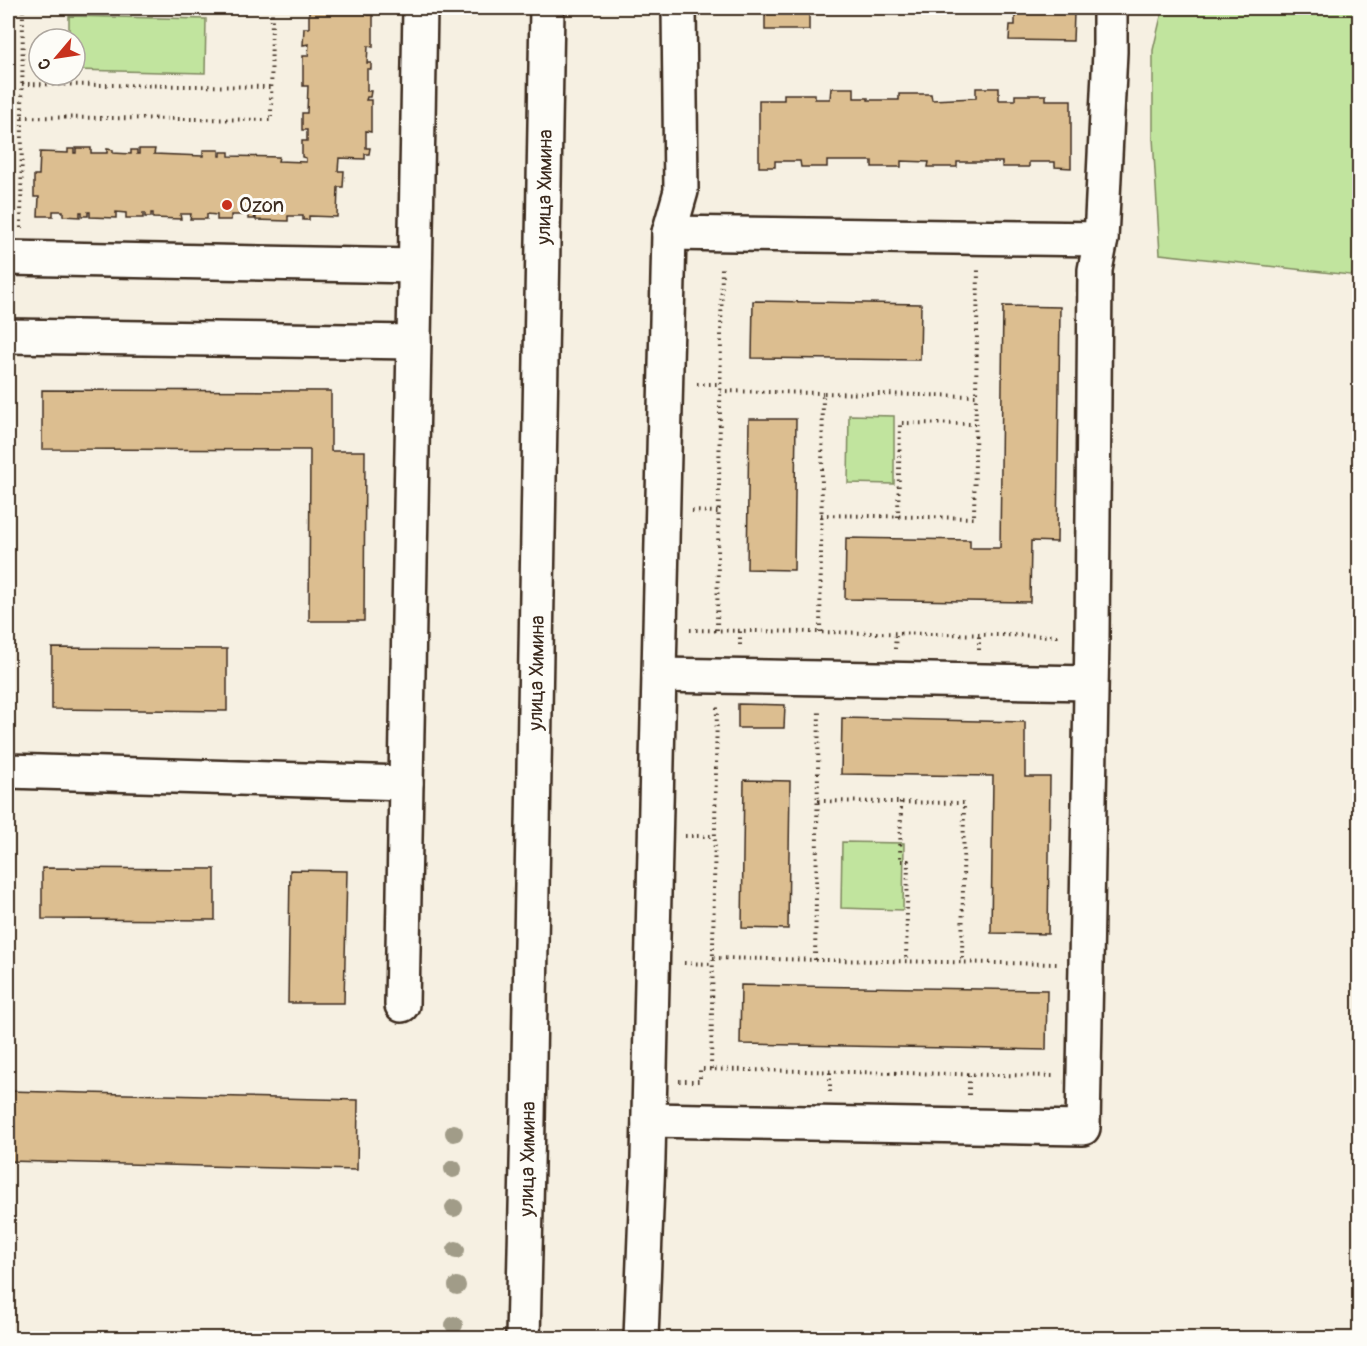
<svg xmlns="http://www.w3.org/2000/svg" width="1367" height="1346" font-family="Pangolin,sans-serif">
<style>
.green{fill:#c1e49e;stroke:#7e875e;stroke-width:1.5}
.building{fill:#dcbe90;stroke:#3b2a1e;stroke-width:1.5}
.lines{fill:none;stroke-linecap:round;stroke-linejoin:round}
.minor-casing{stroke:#3b2a1e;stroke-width:38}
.path{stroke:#3b2a1e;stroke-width:4;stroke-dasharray:1.5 4.5;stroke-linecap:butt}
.minor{stroke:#fdfcf7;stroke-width:33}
.tree{fill:#a19c88}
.poi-dot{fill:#c8321e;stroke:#fdfcf7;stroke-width:2}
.labels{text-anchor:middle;stroke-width:6;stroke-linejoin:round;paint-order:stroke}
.street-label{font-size:20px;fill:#3b2a1e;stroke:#fdfcf7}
.poi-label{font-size:20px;fill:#3b2a1e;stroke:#fdfcf7;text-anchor:start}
</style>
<rect width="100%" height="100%" fill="#f6f0e2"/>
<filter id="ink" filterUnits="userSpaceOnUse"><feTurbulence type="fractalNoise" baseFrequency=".0167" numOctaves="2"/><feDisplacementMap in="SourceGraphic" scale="12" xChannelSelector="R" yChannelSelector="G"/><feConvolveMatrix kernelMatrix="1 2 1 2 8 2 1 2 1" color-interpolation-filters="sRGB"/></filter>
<g filter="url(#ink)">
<g class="green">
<path d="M1163,8H1359V276L1160,254L1153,138V50Z"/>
<path d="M69,16L206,19L205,73L75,70V39H69Z"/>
<path d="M849,415L894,416V484L848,483Z"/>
<path d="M842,842L904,843L903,910L841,908Z"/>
</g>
<g class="building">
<path d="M309,8H372V12H368V15H373V47L368,46L367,63H371V69H367V91H371L370,97H367L366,100H371V132L366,131V148H370L369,154H365V159L339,158L338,171H344L343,187H338L337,217L309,216V220H303V216H288V221L256,220V215H254L255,219H248V215H231V220H217V215L207,214V219H190L191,214H180L181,219L153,218V213H151V217H145V213H143V218H126V213L116,212V218L90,217V212H88V216H82V212H80V217L63,216V211H53V216H38L39,197H34V175H39L40,152L68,153V149H74V153H76V148H91V153H107V149L113,150V153L131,154V150H137V154H139V149H155L154,154L203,156V150H219V156H221V152H229V156L279,157L278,161L306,162V158L302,157V141H307V130H302V113H307L308,86H303V56H308L309,44L303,45L304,28H309Z"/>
<rect x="765" y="8" width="44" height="22"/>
<path d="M1010,8H1079V13H1074L1073,41L1009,40L1010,25H1015V15H1010Z"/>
<path d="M831,88H854V98H868V100H899V94H931L932,100L976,98V88H999V100H1015V95H1046V100H1071V168L1055,167V162H1029V167H1002V162H957V167H928L929,162L901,161V167H872V161H827V167H801L800,161H775V167H759V100H784V94H815V99H830Z"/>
<path d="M753,301L921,304L920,360L752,358Z"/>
<path d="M1003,306L1060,307L1057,542L1031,541L1030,602L845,599L846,538L970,540V548H1000Z"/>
<path d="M42,390L331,391V451H365L364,621H309L310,450L42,449Z"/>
<path d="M749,419H796L794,570L747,569Z"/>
<path d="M52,648L227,649V711L52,709Z"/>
<path d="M738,704L785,705L784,728H738Z"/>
<path d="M842,718L1025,722V777H1050L1048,934L991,933L993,776L841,774Z"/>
<path d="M744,780L790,781L788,929L742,928Z"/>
<path d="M42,868L215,869V920L42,919Z"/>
<path d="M290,870L347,871L344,1003H288Z"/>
<path d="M741,985L1047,990L1046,1050L740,1044Z"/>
<path d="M8,1091L358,1100L357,1170L8,1161Z"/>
</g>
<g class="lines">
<defs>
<g id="minor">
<path d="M669,233L1101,239"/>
<path d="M8,258L415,266"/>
<path d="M8,336L414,342"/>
<path d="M659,675L1090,683"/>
<path d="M8,771L406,783"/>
<path d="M402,1005L420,8"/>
<path d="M649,1120L1083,1128L1092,637L1095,270L1101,239L1110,52V8"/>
<path d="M523,1338L528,1120L547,8"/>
<path d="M641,1338L648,1158L669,233L681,191L679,8"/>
</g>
</defs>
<use href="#minor" class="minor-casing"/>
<g class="path">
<path d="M22,84L271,87"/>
<path d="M22,117L271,120L272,8"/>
<path d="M21,228L23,8"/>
<path d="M697,384H720"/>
<path d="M720,391L823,393"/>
<path d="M692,511L718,512"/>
<path d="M821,515L974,518L976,396"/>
<path d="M898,517L900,423L975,424"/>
<path d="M690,630L1061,636"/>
<path d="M717,630L722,265"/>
<path d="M820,632L823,393L976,396L978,269"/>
<path d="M740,645V631"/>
<path d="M895,649L896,633"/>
<path d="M979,650V635"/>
<path d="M818,801L964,803L962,962"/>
<path d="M901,802L900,861H908L906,961"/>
<path d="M685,836H715"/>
<path d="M713,958L1057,964"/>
<path d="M815,960L819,708"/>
<path d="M684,963L713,964"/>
<path d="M711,1069L717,707"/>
<path d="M679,1081H700V1069L1053,1076"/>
<path d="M830,1092V1072"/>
<path d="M969,1095V1074"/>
</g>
<use href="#minor" class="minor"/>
</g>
<g class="tree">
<circle cx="454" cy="1133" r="9"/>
<circle cx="453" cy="1169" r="9"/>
<circle cx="454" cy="1208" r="9"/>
<circle cx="456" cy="1250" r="9"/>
<circle cx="457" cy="1286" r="9"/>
<circle cx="454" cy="1325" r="9"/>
</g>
</g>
<circle class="poi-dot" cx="227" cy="205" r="6"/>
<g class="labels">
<g class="street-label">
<text transform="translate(544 187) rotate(-89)" y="7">улица Химина</text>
<text transform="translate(536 673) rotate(-89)" y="7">улица Химина</text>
<text transform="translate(527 1159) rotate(-89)" y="7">улица Химина</text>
</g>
<g class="poi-label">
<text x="239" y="212">Ozon</text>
</g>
</g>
<rect width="1367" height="1346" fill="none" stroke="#fdfcf7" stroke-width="30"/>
<rect x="15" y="15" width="1337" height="1316" fill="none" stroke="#3b2a1e" stroke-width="2" filter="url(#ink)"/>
<g transform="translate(57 57) rotate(241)"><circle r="28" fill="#fdfcf7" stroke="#afa8a0" stroke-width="1.5"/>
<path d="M0-4.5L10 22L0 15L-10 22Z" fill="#c8321e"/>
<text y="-9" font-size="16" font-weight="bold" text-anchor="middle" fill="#3b2a1e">С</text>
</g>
</svg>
